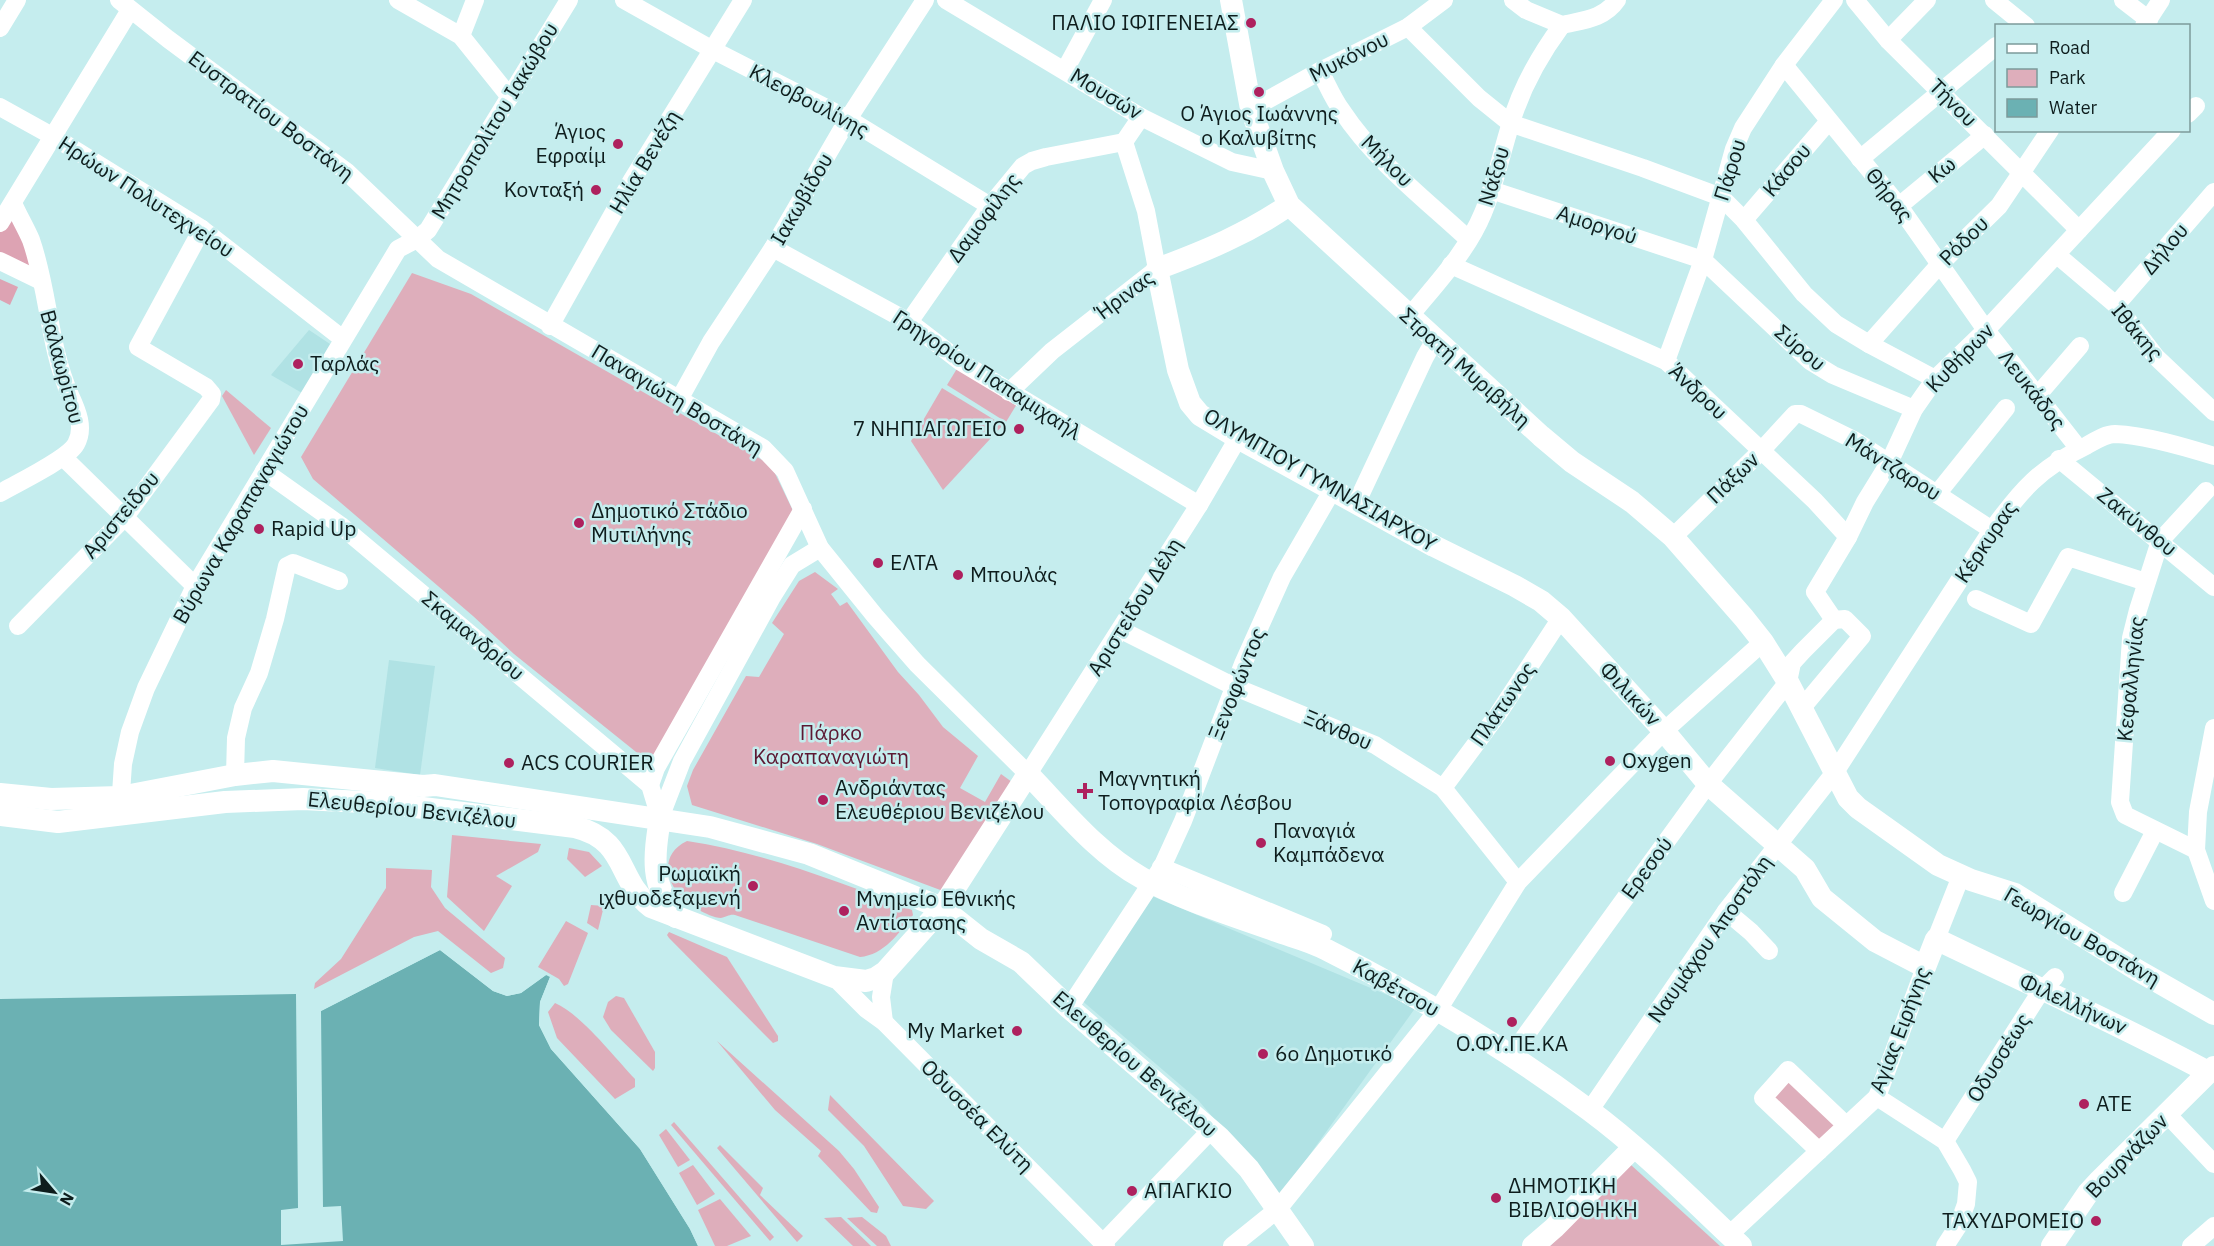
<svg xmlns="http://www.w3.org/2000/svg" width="2214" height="1246" font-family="'IBM Plex Sans',sans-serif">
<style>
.built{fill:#b0e2e4}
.green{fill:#deaebb}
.forest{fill:#dda3b3}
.water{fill:#6bb1b3}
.pier{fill:#c5edee}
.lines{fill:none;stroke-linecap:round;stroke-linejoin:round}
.minor{stroke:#fff;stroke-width:18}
.major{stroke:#fff;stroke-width:22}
.poi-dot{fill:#ae215e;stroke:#c5edee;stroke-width:2}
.labels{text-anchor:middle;stroke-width:5;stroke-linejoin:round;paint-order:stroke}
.poi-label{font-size:21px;fill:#0e1d1d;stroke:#c5edee;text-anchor:start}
.street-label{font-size:21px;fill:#0e1d1d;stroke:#c5edee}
.park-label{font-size:21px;fill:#5c1832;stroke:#c5edee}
</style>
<rect width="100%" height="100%" fill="#c5edee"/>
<g class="built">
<path d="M309,330L330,344L302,393L271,375Z"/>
<path d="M389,660L435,666L420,775L375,768Z"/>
<path d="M1140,891L1416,1007L1280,1196L1198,1100L1073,993Z"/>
</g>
<g class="green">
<path d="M412,273L471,294L771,465L797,519L656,768L514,654L473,616L313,479L301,457Z"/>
<path d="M961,362L1020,399L1006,422L947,385Z"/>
<path d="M942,388L1003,425L943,490L911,441Z"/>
<path d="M226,390L271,428L254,455L222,396Z"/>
<path d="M815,572L838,589L831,594L840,606L847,602L898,672L919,695L943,727L978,756L960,788L985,802L1001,774L1012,782L943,891L817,844L692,805L687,786L693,770L746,676L759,677L784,634L772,623L799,581Z"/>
<path d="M452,835L541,844L538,852L496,876L512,886L484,931L447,897Z"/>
<path d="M687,841C765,853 839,882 912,910L913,915C899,933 884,955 860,957L735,915C729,914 727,917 721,918C715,918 704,913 699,910C671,897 652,858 687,841Z"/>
<path d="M569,848L589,852L602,866L585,877L567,859Z"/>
<path d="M386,868L432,870L431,887L445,908L505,958L503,968L491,973L438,931L414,937L314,989L315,983L341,959L386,888Z"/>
<path d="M591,905L604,906L598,930L587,923Z"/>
<path d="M566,921L588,933L568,984L564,986L559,979L538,967Z"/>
<path d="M669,932L727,957L778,1036V1041L773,1043L771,1041L669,938L667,935Z"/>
<path d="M616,996L624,998L655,1052V1068L653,1071L611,1030L603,1017L608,1002Z"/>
<path d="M555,1003C582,1015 614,1057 635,1079V1087L615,1099L557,1038L548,1012Z"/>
<path d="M717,1041L839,1151L854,1169L879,1207L877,1213L871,1212L818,1156L821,1151L775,1110Z"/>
<path d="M1789,1076L1838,1123L1817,1144L1769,1097Z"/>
<path d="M830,1095L934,1201L926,1209L903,1206L864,1146L828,1110Z"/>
<path d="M674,1122L774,1237L770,1241L671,1125Z"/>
<path d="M666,1129L690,1160L678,1167L659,1135Z"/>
<path d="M720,1145L763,1188L760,1195L803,1236L797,1242L717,1148Z"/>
<path d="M693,1165L715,1194L697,1205L679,1173Z"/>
<path d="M1631,1165L1720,1246H1550Z"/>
<path d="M720,1199L751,1236L727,1246H715L698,1210Z"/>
<path d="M841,1217L871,1246H853L824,1218Z"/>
<path d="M862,1217L886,1236L891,1246H877L847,1218Z"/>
</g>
<g class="forest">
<path d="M13,203L41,281L0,261V223Z"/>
<path d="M0,279L18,287L10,305L0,300Z"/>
</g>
<path class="water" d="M440,950L493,991L507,996L521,993L546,975L550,977L540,1002L539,1025L551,1049L640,1149L690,1229L698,1246H0V999L296,994L298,1208L281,1210V1245L343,1241L341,1206L323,1207L321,1011Z"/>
<g class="pier">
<path d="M439,947L495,988L508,993L520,990L543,973L546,975L521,993L507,996L493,991L440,950L321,1011L322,1007Z"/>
<path d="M550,977L552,979L543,1003L542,1024L553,1047L642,1148L693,1227L701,1246H698L690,1229L640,1149L551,1049L539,1025L540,1002Z"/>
</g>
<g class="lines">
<g class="minor">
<path d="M119,0L168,39L347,172L438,259L763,448L785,471L820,548L875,616L917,664L1028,774L1199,505L1238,438"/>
<path d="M398,0L461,36L510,97"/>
<path d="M624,0L713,50L848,119L990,206"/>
<path d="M946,0L1141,117L1232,162L1273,171"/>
<path d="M1513,0L1526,10L1562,25"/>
<path d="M1855,0L1888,40L2079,230"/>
<path d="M1994,0L2026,26"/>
<path d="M2123,0L2149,20"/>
<path d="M1562,25C1583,20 1604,19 1617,0"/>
<path d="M2144,26L2161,0"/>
<path d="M1408,27L1479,98L1510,123L1643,168L1721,197L1744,220L1804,294L1836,324L1869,344L1935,379"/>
<path d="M0,28L17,0"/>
<path d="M461,36L475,0"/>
<path d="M1888,40L1927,0"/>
<path d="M1784,65L1899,206L1986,330L2079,449"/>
<path d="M1065,70L1103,0"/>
<path d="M1320,71C1327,84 1333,99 1342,111C1375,161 1425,199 1468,239"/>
<path d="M0,107L54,137L202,229L343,339"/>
<path d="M1251,109L1320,71L1408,27L1444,0"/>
<path d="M2188,114L2196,106"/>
<path d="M1860,159L1996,46"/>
<path d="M1491,190L1703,260L1810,361L1833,375L1914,409"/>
<path d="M1899,206L1985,135"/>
<path d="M1744,220L1829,121"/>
<path d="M0,223L130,10"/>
<path d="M773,248L909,322L961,362L1199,505"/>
<path d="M2057,255L2116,305L2156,357L2214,412"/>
<path d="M0,261L41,281"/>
<path d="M1451,265L1666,361L1815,501L1848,537"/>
<path d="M2116,305L2214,192"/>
<path d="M1409,317C1435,285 1467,252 1483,213C1495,185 1501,155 1510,126C1521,88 1539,56 1562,25"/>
<path d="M909,322L990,206L1023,166L1032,161L1046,157L1124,142L1141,117"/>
<path d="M550,326L632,180L743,0"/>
<path d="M1869,344L1940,264L1999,206L2050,130"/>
<path d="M1666,361L1703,260L1734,149L1743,128L1784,65L1834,0"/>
<path d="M1009,392L1052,351L1157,269L1146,211L1124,142"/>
<path d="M2037,396L2080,346"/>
<path d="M680,398L711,342L773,248L848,119L925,0"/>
<path d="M63,457L195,586"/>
<path d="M2059,459L2214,587"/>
<path d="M264,471L340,525L650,785L660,818"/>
<path d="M0,493C17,483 68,459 76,444C85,428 77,410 70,395C48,344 49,291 31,240C26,228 18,215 13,203"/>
<path d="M1937,494L2006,408"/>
<path d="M1357,502L1425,357L1436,338"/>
<path d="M1673,537L1761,451L1795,414H1801L1854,440L1992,530"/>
<path d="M1976,599L2031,624L2068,557L2146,582"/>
<path d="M1834,620L1815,592L1848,537L1865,502L1889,463L1914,409L1935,379L1986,330L2172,130"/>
<path d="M18,626L125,517L211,400L212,394L206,387L138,347L202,229"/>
<path d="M1121,630L1235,687L1375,745L1443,788L1518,882"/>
<path d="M2214,728L2198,812L2196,850L2214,901"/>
<path d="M235,775L236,738L243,708L259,673L275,619L287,566L293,563L339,581"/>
<path d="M650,785L656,768L803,509"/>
<path d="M1443,788L1498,714L1561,618"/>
<path d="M120,808L123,764L130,732L146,688L195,586L398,249L417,239L428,230L569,0"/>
<path d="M660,818L682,761L772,597L792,565L820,548"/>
<path d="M2196,850L2125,815L2120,802L2131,638L2138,610L2160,541L2206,491"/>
<path d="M1161,867L1323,934"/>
<path d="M2123,893L2155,831"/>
<path d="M1726,911L1751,932L1769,951"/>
<path d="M1936,939L1961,876"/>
<path d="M834,977L866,1009L884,1022L1106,1246"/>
<path d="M1069,1008L1162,867L1183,821L1243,664L1282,577L1333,489"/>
<path d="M884,1022L881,997L885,972"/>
<path d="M1510,1057L1708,784L1788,682L1792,663L1803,651L1834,620L1845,619L1862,636L1801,709"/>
<path d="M1877,1097L1945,1141L1962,1170L1968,1182L1966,1204L1958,1226L1945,1246"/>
<path d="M1590,1110L1726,911L1835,772L1992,530C2021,490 2040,468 2086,446C2095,441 2105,434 2115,434C2145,435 2185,447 2214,456"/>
<path d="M2167,1114L2214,1164"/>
<path d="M1945,1141L2041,991L2055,977"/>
<path d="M1819,1151L1763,1098L1788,1070L1846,1125"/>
<path d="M1729,1235L1877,1097L1925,967"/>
<path d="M1103,1243L1211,1130"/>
<path d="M1232,1246L1278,1209L1438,1010L1518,882L1664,731L1763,642"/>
<path d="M2191,1246L2214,1226"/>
</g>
<g class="major">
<path d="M1231,0L1251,109L1273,171L1289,205L1541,436L1572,462L1632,502L1673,537L1744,618L1763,642L1788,682L1848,798L1858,808L1938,865L1971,880L2015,894L2137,970L2214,1014"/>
<path d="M1289,205C1247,234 1205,251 1157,269L1178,370L1190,403L1200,415L1238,438L1434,546L1515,586L1541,601L1561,618L1664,731L1708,784L1805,869L1822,898L1875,941L1925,967L1936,939C2027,983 2119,1024 2208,1072"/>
<path d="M0,794L51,799L120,797L235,775L273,771L423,786L435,785L710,827L809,854L942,908L981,939L1021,962L1069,1008L1219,1137L1249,1169L1303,1246"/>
<path d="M0,815L58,822L225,802L303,799L383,803L575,827C628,840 616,879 651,907L834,977L866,981L876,978L885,972L942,908L1028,774C1063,810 1097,853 1142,878C1180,899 1234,916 1276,931C1293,937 1311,941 1327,950C1418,996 1507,1049 1589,1110C1643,1150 1692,1200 1741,1246"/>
<path d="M660,818C654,858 650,883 676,917"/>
<path d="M1533,1246L1554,1228L1634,1147"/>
<path d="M2052,1246L2088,1193L2100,1180L2214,1067"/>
</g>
</g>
<g class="poi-dot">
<circle cx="1251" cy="23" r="6"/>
<circle cx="1259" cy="92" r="6"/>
<circle cx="618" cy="144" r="6"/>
<circle cx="596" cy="190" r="6"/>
<circle cx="298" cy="364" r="6"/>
<circle cx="1019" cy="429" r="6"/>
<circle cx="579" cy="523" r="6"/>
<circle cx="259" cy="529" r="6"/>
<circle cx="878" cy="563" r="6"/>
<circle cx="958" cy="575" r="6"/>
<circle cx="1610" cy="761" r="6"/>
<circle cx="509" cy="763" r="6"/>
<path d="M1082 782h6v6h6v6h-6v6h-6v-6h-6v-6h6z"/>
<circle cx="823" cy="800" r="6"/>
<circle cx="1261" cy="843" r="6"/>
<circle cx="753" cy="886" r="6"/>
<circle cx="844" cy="911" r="6"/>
<circle cx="1512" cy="1022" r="6"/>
<circle cx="1017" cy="1031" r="6"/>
<circle cx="1263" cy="1054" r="6"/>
<circle cx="2084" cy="1104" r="6"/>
<circle cx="1132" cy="1191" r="6"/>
<circle cx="1496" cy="1198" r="6"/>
<circle cx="2096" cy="1221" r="6"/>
</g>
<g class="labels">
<g class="poi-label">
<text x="1239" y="30" text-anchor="end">ΠΑΛΙΟ ΙΦΙΓΕΝΕΙΑΣ</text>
<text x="1259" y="121" text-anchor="middle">Ο Άγιος Ιωάννης<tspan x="1259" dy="24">ο Καλυβίτης</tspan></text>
<text x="606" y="139" text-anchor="end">Άγιος<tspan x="606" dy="24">Εφραίμ</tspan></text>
<text x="584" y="197" text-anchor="end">Κονταξή</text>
<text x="310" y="371">Ταρλάς</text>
<text x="1007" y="436" text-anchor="end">7 ΝΗΠΙΑΓΩΓΕΙΟ</text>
<text x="591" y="518">Δημοτικό Στάδιο<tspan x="591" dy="24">Μυτιλήνης</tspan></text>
<text x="271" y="536">Rapid Up</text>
<text x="890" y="570">ΕΛΤΑ</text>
<text x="970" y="582">Μπουλάς</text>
<text x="1622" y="768">Oxygen</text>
<text x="521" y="770">ACS COURIER</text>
<text x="1098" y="786">Μαγνητική<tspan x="1098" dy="24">Τοπογραφία Λέσβου</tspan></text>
<text x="835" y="795">Ανδριάντας<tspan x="835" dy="24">Ελευθέριου Βενιζέλου</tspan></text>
<text x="1273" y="838">Παναγιά<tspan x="1273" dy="24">Καμπάδενα</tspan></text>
<text x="741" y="881" text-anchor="end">Ρωμαϊκή<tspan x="741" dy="24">ιχθυοδεξαμενή</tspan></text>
<text x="856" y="906">Μνημείο Εθνικής<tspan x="856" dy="24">Αντίστασης</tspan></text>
<text x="1005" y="1038" text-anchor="end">Μy Market</text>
<text x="1512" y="1051" text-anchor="middle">Ο.ΦΥ.ΠΕ.ΚΑ</text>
<text x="1275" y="1061">6ο Δημοτικό</text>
<text x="2096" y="1111">ΑΤΕ</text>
<text x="1508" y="1193">ΔΗΜΟΤΙΚΗ<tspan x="1508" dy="24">ΒΙΒΛΙΟΘΗΚΗ</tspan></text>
<text x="1144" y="1198">ΑΠΑΓΚΙΟ</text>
<text x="2084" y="1228" text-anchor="end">ΤΑΧΥΔΡΟΜΕΙΟ</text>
</g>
<g class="street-label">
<text transform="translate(1349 57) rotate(-27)" y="7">Μυκόνου</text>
<text transform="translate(1106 94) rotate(31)" y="7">Μουσών</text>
<text transform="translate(809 101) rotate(28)" y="7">Κλεοβουλίνης</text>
<text transform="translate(1953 103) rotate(45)" y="7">Τήνου</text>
<text transform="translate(271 116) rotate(37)" y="7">Ευστρατίου Βοστάνη</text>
<text transform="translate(495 121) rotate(-59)" y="7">Μητροπολίτου Ιακώβου</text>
<text transform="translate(1387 161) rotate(45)" y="7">Μήλου</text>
<text transform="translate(645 162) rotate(-59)" y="7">Ηλία Βενέζη</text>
<text transform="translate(1730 170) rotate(-73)" y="7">Πάρου</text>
<text transform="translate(1787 170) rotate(-50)" y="7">Κάσου</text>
<text transform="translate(1942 170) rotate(-39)" y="7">Κω</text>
<text transform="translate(1494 176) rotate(-73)" y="7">Νάξου</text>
<text transform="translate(1889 195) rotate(52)" y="7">Θήρας</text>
<text transform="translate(146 197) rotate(33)" y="7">Ηρώων Πολυτεχνείου</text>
<text transform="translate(802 199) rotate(-60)" y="7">Ιακωβίδου</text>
<text transform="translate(984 218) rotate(-53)" y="7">Δαμοφίλης</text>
<text transform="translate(1597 225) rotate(18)" y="7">Αμοργού</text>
<text transform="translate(1964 241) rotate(-45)" y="7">Ρόδου</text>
<text transform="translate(2165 249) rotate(-50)" y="7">Δήλου</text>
<text transform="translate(1125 295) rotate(-37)" y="7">Ήρινας</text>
<text transform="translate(2137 332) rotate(50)" y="7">Ιθάκης</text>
<text transform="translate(1800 348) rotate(40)" y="7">Σύρου</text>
<text transform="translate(1960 358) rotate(-46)" y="7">Κυθήρων</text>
<text transform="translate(62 367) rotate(75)" y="7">Βαλαωρίτου</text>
<text transform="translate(1465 368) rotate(42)" y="7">Στρατή Μυριβήλη</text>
<text transform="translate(987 375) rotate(33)" y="7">Γρηγορίου Παπαμιχαήλ</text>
<text transform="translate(2032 390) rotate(52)" y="7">Λευκάδος</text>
<text transform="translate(1698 392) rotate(43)" y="7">Άνδρου</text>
<text transform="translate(677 400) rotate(31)" y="7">Παναγιώτη Βοστάνη</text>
<text transform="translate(1893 467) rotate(32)" y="7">Μάντζαρου</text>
<text transform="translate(1733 478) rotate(-44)" y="7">Πάξων</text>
<text transform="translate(1320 480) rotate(30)" y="7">ΟΛΥΜΠΙΟΥ ΓΥΜΝΑΣΙΑΡΧΟΥ</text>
<text transform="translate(241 514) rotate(-60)" y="7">Βύρωνα Καραπαναγιώτου</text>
<text transform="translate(121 515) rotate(-50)" y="7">Αριστείδου</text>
<text transform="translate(2137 522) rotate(39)" y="7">Ζακύνθου</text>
<text transform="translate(1986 542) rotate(-56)" y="7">Κέρκυρας</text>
<text transform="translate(1135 607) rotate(-58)" y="7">Αριστείδου Δέλη</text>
<text transform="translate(473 636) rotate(40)" y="7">Σκαμανδρίου</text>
<text transform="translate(2131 679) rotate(-84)" y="7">Κεφαλληνίας</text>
<text transform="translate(1237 684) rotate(-68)" y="7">Ξενοφώντος</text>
<text transform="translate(1630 694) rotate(47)" y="7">Φιλικών</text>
<text transform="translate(1503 704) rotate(-55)" y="7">Πλάτωνος</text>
<text transform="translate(1338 730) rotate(23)" y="7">Ξάνθου</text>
<text transform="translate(412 810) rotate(6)" y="7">Ελευθερίου Βενιζέλου</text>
<text transform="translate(1647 868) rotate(-54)" y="7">Ερεσού</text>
<text transform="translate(2082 937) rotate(30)" y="7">Γεωργίου Βοστάνη</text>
<text transform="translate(1710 939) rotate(-55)" y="7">Ναυμάχου Αποστόλη</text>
<text transform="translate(1396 988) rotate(29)" y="7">Καβέτσου</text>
<text transform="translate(2073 1004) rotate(25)" y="7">Φιλελλήνων</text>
<text transform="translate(1900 1030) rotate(-69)" y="7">Αγίας Ειρήνης</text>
<text transform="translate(1999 1058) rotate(-58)" y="7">Οδυσσέως</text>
<text transform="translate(1135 1064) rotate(41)" y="7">Ελευθερίου Βενιζέλου</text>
<text transform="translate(977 1116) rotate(45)" y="7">Οδυσσέα Ελύτη</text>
<text transform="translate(2127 1156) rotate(-46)" y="7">Βουρνάζων</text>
</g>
<g class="park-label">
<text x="831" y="740">Πάρκο<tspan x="831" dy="24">Καραπαναγιώτη</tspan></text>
</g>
</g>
<rect x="1995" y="24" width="195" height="108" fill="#c5edee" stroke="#7c9a9a" stroke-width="1.5"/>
<rect x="2007" y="44" width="30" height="9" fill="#ffffff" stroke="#7c9a9a" stroke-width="1.5"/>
<text x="2049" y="54" font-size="18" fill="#0e1d1d">Road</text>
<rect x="2007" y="69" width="30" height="18" fill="#deaebb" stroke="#7c9a9a" stroke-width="1.5"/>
<text x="2049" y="84" font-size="18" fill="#0e1d1d">Park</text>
<rect x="2007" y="99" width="30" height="18" fill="#6bb1b3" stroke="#7c9a9a" stroke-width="1.5"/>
<text x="2049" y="114" font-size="18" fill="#0e1d1d">Water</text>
<g transform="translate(54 1192) rotate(119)" stroke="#c5edee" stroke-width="4.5" paint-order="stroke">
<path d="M0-4.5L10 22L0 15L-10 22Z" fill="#0e1d1d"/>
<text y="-9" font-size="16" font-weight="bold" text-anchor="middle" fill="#0e1d1d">N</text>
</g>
</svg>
